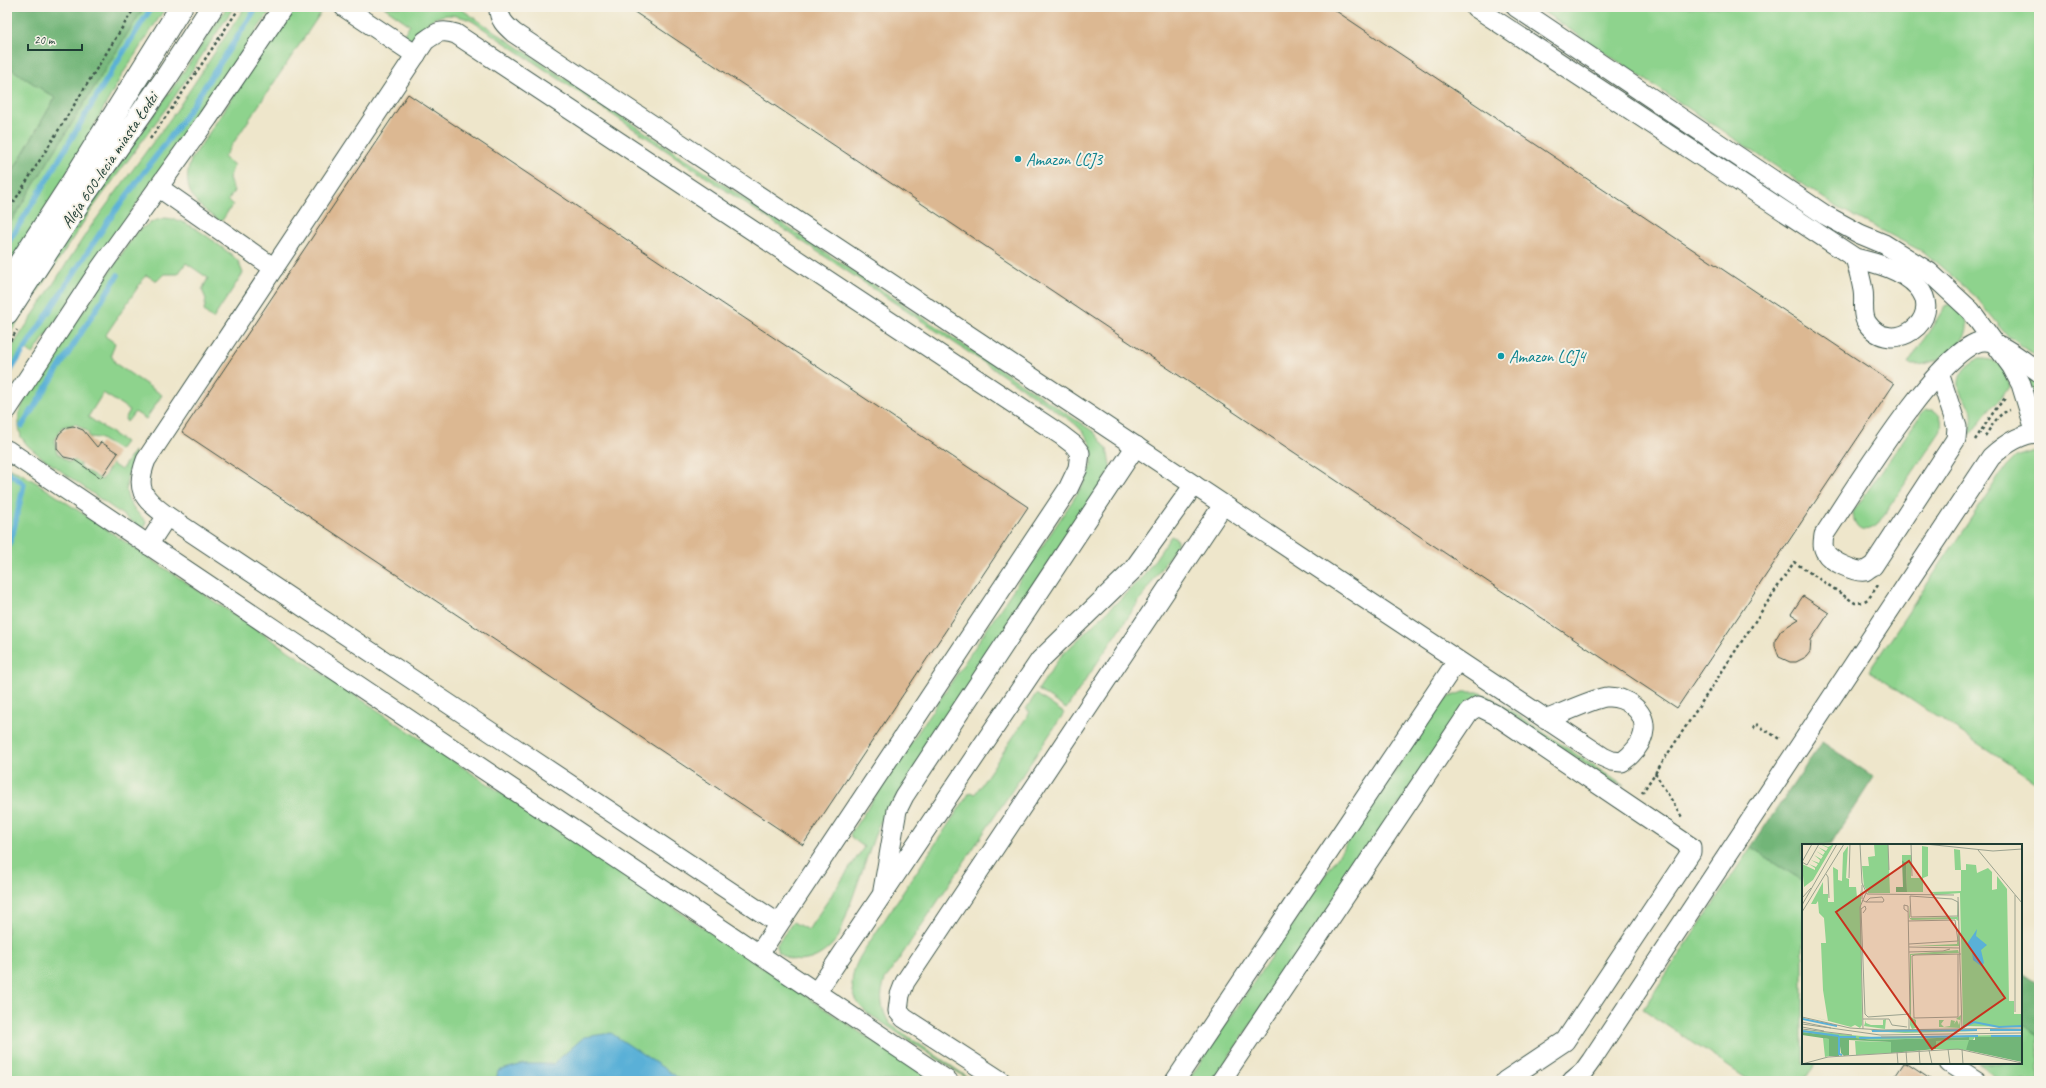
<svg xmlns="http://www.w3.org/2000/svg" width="2046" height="1088" font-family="Caveat,sans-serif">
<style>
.green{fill:#8ed38d;stroke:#568860}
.forest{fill:#72b578;stroke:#487956}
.water{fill:#5ab0d7;stroke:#3c7686}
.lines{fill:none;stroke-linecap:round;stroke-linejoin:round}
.stream{stroke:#5ab0d7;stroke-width:5.5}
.building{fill:#dcb892}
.minor-casing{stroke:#3e564b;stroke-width:21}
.major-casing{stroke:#3e564b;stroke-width:24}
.path{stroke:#3e564b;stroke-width:2.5;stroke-dasharray:3 3;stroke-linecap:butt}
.minor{stroke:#fff;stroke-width:19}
.major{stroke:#fff;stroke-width:22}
.culture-dot{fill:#0f9aa8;stroke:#f7f3e8;stroke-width:1.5}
.labels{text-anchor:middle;stroke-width:4;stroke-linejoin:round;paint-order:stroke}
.culture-label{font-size:17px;fill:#0d838f;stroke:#f7f3e8;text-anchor:start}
.street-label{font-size:17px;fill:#1f3d34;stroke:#f7f3e8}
.inset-river{fill:none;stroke:#5ab0d7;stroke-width:2}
.inset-road{fill:none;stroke:#9ba28f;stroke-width:1}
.view{fill:#c8321e;fill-opacity:0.15;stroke:#c8321e;stroke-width:2}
.inset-edge{fill:none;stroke:#1f3d34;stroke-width:2}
</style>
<rect width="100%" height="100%" fill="#f7f3e8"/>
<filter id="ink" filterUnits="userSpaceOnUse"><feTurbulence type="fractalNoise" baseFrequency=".025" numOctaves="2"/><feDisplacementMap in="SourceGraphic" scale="8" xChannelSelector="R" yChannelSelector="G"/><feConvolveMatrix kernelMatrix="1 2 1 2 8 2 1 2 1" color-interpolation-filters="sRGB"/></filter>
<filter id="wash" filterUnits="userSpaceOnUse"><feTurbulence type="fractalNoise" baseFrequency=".012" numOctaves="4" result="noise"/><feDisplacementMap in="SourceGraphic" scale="16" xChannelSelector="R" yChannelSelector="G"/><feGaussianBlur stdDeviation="0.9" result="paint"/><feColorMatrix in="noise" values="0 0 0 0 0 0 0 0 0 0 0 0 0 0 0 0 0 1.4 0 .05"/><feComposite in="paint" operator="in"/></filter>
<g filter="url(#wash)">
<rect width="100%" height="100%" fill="#eee6cb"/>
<g class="green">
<path d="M144,7H166L122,75L65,178L7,269V228Z"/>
<path d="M227,7H234L173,99L92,209L7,338V328C78,219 156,116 227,7Z"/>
<path d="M245,7H273L33,354L23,348L7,373V355L89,229L176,111Z"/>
<path d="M293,7H319L322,11L224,157L234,165L229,178L234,191L228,200L233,204L221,222C196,205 180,191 191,160Z"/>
<path d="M384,7H458L1094,432L1107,449L1111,470L878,826L839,936C825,957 799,971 777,951V944L793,922L808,930L864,847L851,837L850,834L1083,485C1099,458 1095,439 1070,420L472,21C452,12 435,12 421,30C418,35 415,40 409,40L403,35L410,25Z"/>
<path d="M1536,7H2039V339L2037,342L2039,344V358L2008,336L1975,296L1925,253L1837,207Z"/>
<path d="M7,66L55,98L7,181Z"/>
<path d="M165,218C191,220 211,240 232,255L238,261L243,273L213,319L204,311L206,299L202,290L208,278L186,263L178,274H164L157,281L146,275L105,336L115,343L111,355L116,364L162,395L146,419L135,412L127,422L125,419L130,410L103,393L88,417L125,442L119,450L99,438L89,437L88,432L76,424L62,427L54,440L57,453L69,462L80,459V467L102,480L112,464L121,470L134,451C138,462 118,480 130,503C134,511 141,515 146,522L145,527L141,528L40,456L28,446L21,437L19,427V413L26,397L135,234C145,225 152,221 165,218Z"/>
<path d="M1946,305H1953C1956,307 1960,310 1963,313C1982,340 1931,371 1908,364Z"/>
<path d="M1979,359C2000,358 2005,369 2010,387L1985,415L1970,435C1971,427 1973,420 1972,413C1971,405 1964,401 1961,394C1954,378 1965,364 1979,359Z"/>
<path d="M2021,368L2039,379V407Z"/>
<path d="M1926,410H1933C1942,415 1943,422 1940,432L1877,525C1864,535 1853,528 1853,512L1922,413Z"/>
<path d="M2035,451H2039V784L1869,671L2004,469L2016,457Z"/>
<path d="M7,468L20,473L37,483L933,1081H7Z"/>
<path d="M1171,536L1177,539V545L1066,709L1038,690L1060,657L1143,577Z"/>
<path d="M1463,692H1478L1492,698L1624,786L1612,782L1489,700L1480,697L1469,700L1213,1081H1188L1436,709L1447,698Z"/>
<path d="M1036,694L1064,713L885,980C879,996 881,1010 890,1024L973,1081H971L866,1012C846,994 850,972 863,952L970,792L975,794L1030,712L1026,709Z"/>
<path d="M1751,847L1803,881V1063H1816L1804,1081H1750L1643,1009Z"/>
<path d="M2021,1023L2039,1035V1081H2004L1978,1063H2021Z"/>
</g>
<g class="forest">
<path d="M7,7H144L7,228V181L55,98L7,66Z"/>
<path d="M1822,742L1874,777L1830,845H1803V881L1751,847Z"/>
<path d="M2021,972L2039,984V1035L2021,1023Z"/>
</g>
<path class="water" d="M611,1033L683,1081H496L498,1071L523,1064H553L584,1037Z"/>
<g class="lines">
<g class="stream">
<path d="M7,244C58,166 101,84 152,7"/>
<path d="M7,376L108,221L180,124L257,7"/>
<path d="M22,426L118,275"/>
<path d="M7,550L13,533L24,484L8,472"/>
</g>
</g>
<g id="blocks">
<g class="building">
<path d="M627,7H1330L1894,384L1677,708Z"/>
<path d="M408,94L1028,507L803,845L182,432Z"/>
<path d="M73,426L83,430L97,447L101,442L118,453L101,478L73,459L64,457L57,449V439L59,434L67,427Z"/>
<path d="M1803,596L1829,613L1811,640L1810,652L1806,657L1796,662H1790L1779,657L1775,646V640L1781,630L1799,619L1791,614Z"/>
<path d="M1904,1063H1906L1933,1081H1892Z"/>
</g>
</g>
</g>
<g filter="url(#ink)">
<use href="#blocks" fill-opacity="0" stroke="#3e564b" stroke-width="1"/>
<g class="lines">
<defs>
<g id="minor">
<path d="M344,7L416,55"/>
<path d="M499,7C498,19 506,26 514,33L1603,757L1612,761L1622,762C1632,755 1643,743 1644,730C1646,710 1624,696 1607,697C1597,697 1558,715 1546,720"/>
<path d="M1475,7L1855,258C1876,263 1903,270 1918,287C1946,320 1891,358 1867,323C1861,314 1865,301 1863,290C1861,279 1858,268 1855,258"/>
<path d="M1516,7L1825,215L1860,234L1884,244L1929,272L1971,311L2012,367L2021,384L2036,433"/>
<path d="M158,187L274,268"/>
<path d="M1939,373L1957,427L1956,439L1873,566C1870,567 1867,570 1865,571C1856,573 1830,561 1826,553C1822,547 1823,542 1824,535C1849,498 1942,343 1984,341C1998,340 2027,364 2039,372"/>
<path d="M7,410L101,267L208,118L283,7"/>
<path d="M7,450L948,1081"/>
<path d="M148,545L167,516"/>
<path d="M883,890L897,810L904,796L1136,446"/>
<path d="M759,954L1068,489L1078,468L1080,453L1074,445L1061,435L456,34C442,29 437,32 425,41L146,460C135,489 142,498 167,516L779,924"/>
<path d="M816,993L1040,660L1132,571L1194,485"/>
<path d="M1949,1063L1977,1081"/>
<path d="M1001,1081L904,1018L898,1011L900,995L905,982L1223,505"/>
<path d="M1175,1081L1457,661"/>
<path d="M1221,1081L1469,712L1478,706L1494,714L1691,847V852L1565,1041L1505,1081"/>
<path d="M1572,1081L1583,1072L1591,1061L1991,457C2004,445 2020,433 2039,433"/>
</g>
<g id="major">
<path d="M7,283L68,189L181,7"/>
<path d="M7,313L82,198L166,78L212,7"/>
</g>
</defs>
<use href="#minor" class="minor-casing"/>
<use href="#major" class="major-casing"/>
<g class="path">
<path d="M150,139L177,101L240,7"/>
<path d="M7,213L135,7"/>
<path d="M7,346L17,330"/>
<path d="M1985,436C1992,426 1998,413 2010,410"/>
<path d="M1975,440L1995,410L2006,397"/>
<path d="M1753,729L1756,724L1781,740"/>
<path d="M1655,773L1683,819"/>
<path d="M1642,793L1794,562L1855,603C1868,603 1871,595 1878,585"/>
</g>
<use href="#minor" class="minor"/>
<use href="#major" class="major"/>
</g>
</g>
<g class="culture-dot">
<circle cx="1018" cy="159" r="4"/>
<circle cx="1501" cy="356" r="4"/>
</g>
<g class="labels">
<g class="culture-label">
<text x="1026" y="165">Amazon LCJ3</text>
<text x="1509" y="362">Amazon LCJ4</text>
</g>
<g class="street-label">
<text transform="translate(109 160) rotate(-56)" y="6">Aleja 600-lecia miasta Łodzi</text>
</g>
</g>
<g transform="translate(1802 844)">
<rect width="220" height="220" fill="#eee6cb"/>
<path d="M18,0L26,3L32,0L11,36L2,43L0,20L13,26V24L7,20L14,23L16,20L9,16L17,19L18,16L12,11L19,15L21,12L14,7L21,11L23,8L16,3L24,7L26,4ZM72,0H86L88,49H66L62,42L60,22H67L66,13L73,12ZM46,2L44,34L47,35V43H54L55,53H58V46L59,51L60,181L58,184L53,181L49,183L8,172L26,177L21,146L19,99H24L22,74L17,69L16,57L14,60H9L21,38V50H26V58H32L31,23L36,26V36L40,37L41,9ZM120,2L126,3V32L121,34V48H105L104,19L100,16V11H109V34H120ZM152,5L158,6L159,26H164V20L174,21L175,29L186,24L190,28V46L195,45V32L205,45L207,157H212V170H220V183L161,182L158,49L134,51L129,48L159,47V26H153ZM156,57L157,100V102H111L155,100L157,78L154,75L110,76L108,75L107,73V60L108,74L155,73ZM156,106L157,109L109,111V173L114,176V184L110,185L108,181V110ZM159,171L158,184L137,183V176H142L139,180L142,183L148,182L149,176L153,177L152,180L155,176L157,181L158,176L154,175ZM84,175L83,185L62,182L64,176V179L69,181H81V176ZM0,186L79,194L194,191L220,193H173L164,206L134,205V197L167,196V193L72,196L17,191ZM69,187L70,186L176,187L103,189ZM21,194L27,195V212L23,213ZM53,197L89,198V209L54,211Z" fill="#8ed38d"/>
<path d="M100,16L104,19L105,48H94V43H101ZM0,188L72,196L167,193V196H173V193H220V218L164,206L167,196L134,197V205L89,209V198L47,196V211L42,212L39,209L37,195V212H27V195L0,191Z" fill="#72b578"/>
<path d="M175,85L174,92L185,101L179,106L182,119L179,122L171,116L170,107L165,100Z" fill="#5ab0d7"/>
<path class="inset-river" d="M1,175L35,182M161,183L172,178L197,183L220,182M188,186H220M0,187L37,192M70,187L175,186M189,192H220M57,194L176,192M40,211L37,210V193H54"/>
<path class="inset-road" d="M58,0L60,39L65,50L152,51M86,0L87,26M109,0L110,32M123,0L191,7L220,5M176,6L220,59M0,18L5,21L17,0M0,18L10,0M24,30L26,33L27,54M47,34L48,0M213,51V168M108,52L150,55L156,58V72L109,73ZM156,53L160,185M0,54L9,44M60,55V41M60,56L64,58H81L82,56L80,53L68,54L64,58M0,61L35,0M0,68L42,0M61,69L64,65L63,62L59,65L63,170L66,173L108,170L106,62L102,61V65L106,68M106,77L153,76L156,97L107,100M107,103L158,104M107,108L141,107L148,105M156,110V173L112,174L110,112L113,111L159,110M107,172V186M0,173L48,184L80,186L220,184M61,175H87L90,181L105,183M0,178L29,184M0,180L78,191L220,189M0,183L22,187M0,185L50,191M61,185L58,63L64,49M79,193H123M146,205L148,220M160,205L161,220M117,206L118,220M127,206L130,220M104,207L105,220M95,208L96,220M0,220L26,213L156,205L220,219"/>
<path class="view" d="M107,17L203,154L130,205L34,68Z"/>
<rect width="220" height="220" class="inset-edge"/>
</g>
<rect width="2046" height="1088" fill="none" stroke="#f7f3e8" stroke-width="24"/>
<path d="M28 44v6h54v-6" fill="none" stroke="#1f3d34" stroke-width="2"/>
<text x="34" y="44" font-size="12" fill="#1f3d34" stroke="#f7f3e8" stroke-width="3" paint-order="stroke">20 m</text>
</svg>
